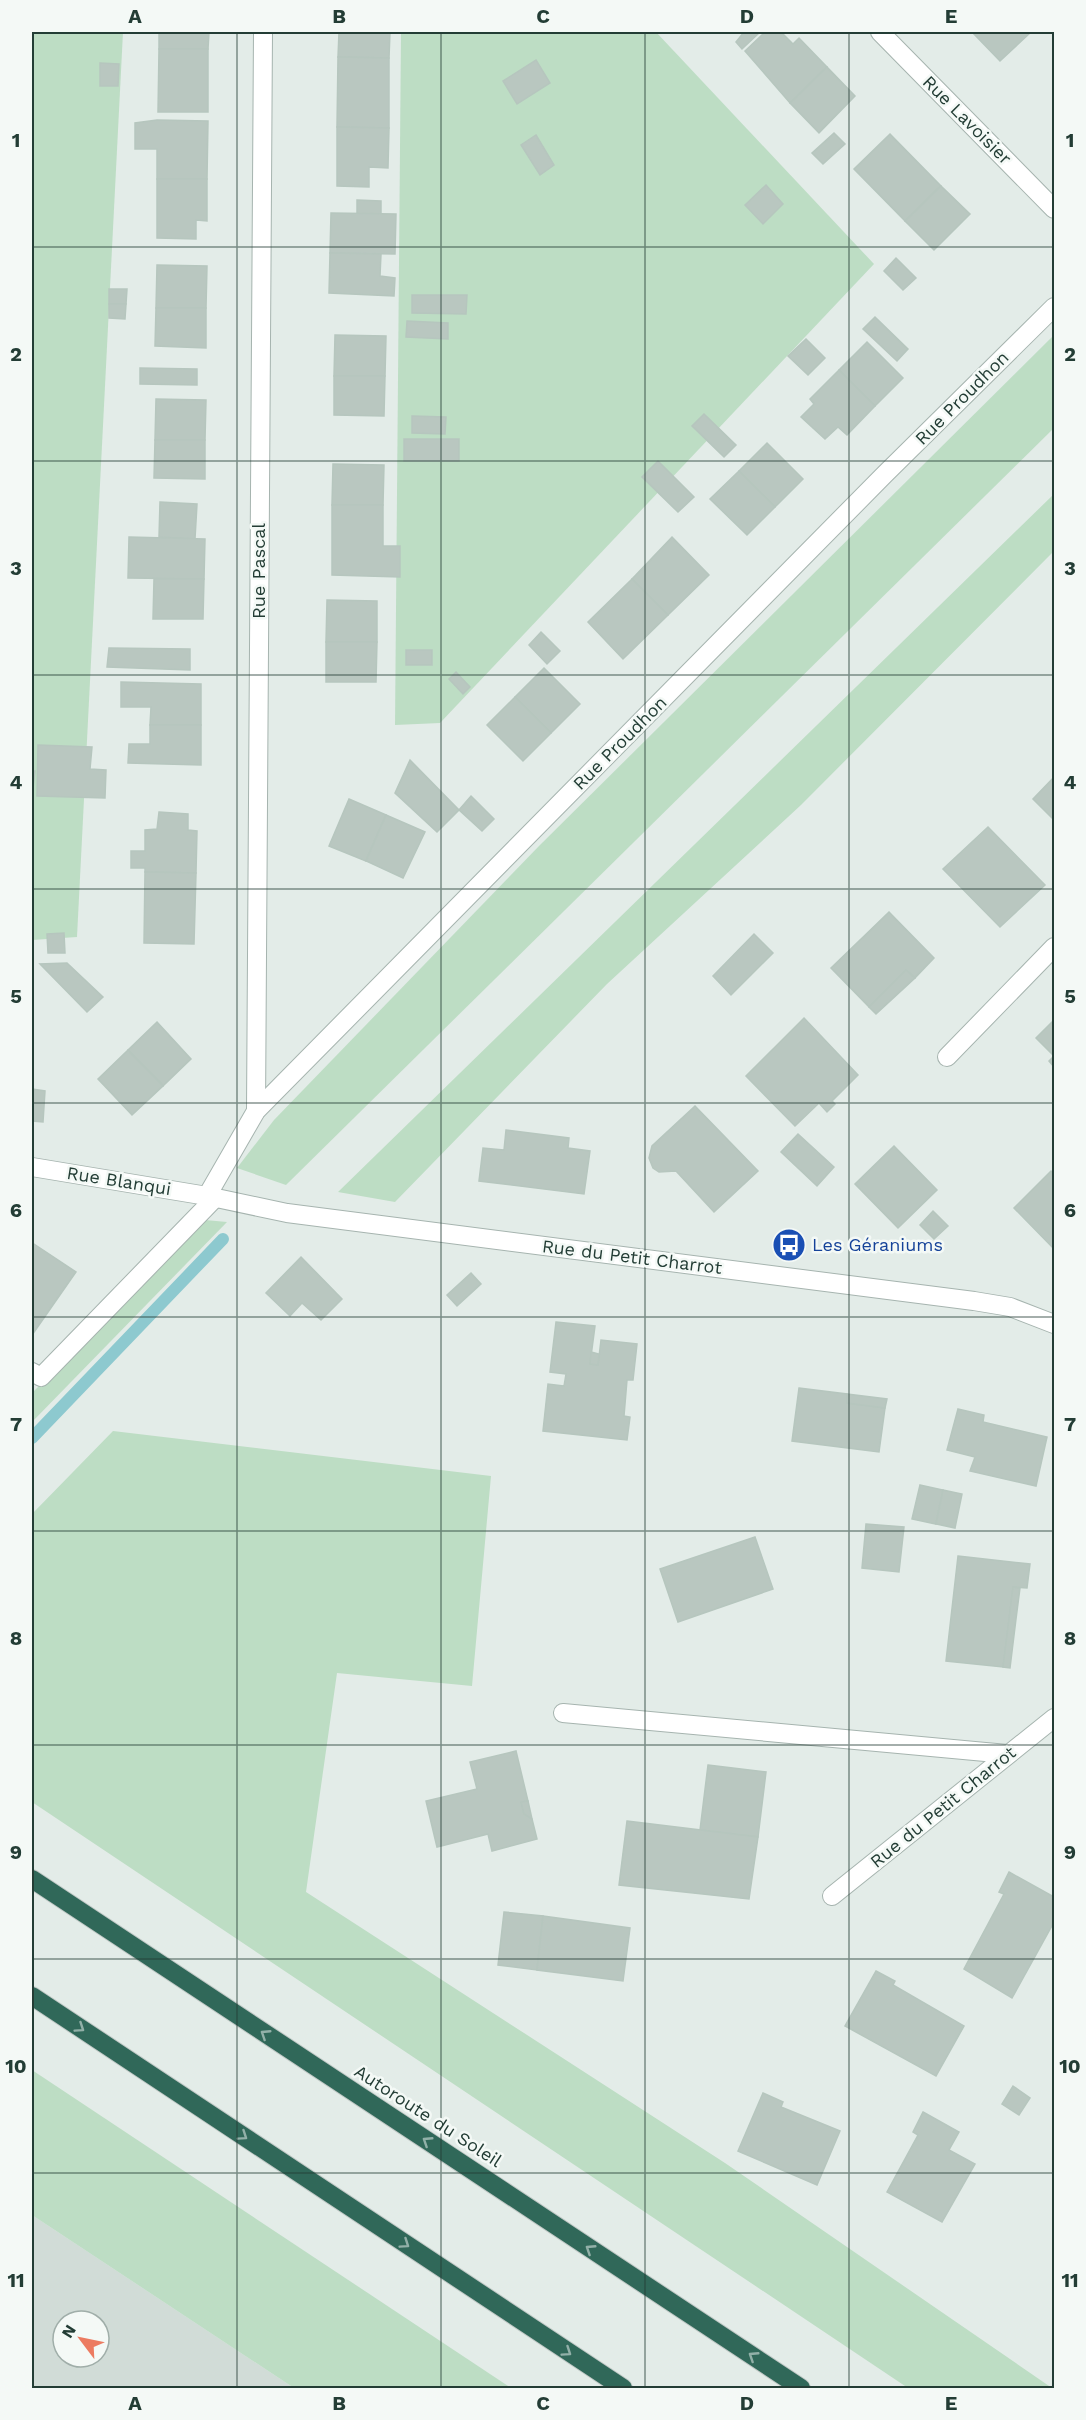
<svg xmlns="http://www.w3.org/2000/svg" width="1086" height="2420" font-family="'Work Sans',sans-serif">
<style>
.built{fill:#d1dcd7;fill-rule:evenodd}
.green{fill:#bdddc4}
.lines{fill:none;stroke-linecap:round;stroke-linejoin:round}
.stream{stroke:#8dc9cf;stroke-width:12}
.building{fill:#b9c7c0;stroke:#b6c6be;stroke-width:1.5}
.minor-casing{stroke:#a6b4af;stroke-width:20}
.highway-casing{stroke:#c1c9c6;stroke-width:20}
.minor{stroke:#fff;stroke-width:18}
.highway{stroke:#306859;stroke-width:18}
.oneway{stroke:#92b0a8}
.grid{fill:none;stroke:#233d35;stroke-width:1.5;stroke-opacity:0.55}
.labels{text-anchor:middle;stroke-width:5;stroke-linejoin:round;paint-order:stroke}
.street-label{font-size:18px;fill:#233d35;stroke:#f4f9f6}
.transit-label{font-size:18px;fill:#164399;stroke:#f4f9f6;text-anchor:start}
.neatline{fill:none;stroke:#233d35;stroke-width:2}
.grid-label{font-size:20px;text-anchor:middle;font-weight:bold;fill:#233d35}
</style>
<rect width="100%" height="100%" fill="#e3ece8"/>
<path class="built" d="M32,2215L294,2388H32ZM63,2321H99V2357H63Z"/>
<g class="green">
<path d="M32,32H123L77,937L32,940Z"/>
<path d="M401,32H656L874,264L440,723L395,725Z"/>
<path d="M1054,335V428L286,1185L237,1168L274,1120L539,846Z"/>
<path d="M1054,494V551L801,805L607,984L395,1202L338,1192Z"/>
<path d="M205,1220L227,1222L32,1422V1393Z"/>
<path d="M113,1431L491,1476L472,1686L337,1673L306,1892L725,2163L1052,2388H908L32,1802V1514Z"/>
<path d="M32,2070L511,2388H294L32,2215Z"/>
</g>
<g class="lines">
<path class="stream" d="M32,1438L223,1239"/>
</g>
<g class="building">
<path d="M159,32H209L208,49H159Z"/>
<path d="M339,32H390L389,58L338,57Z"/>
<path d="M744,32H760L742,49L736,42Z"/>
<path d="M765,32H781L793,44L799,38L827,67L790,103L745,51Z"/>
<path d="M972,32H1031L1000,61Z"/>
<path d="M159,49H208V112H158Z"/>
<path d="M338,57L389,58V128L337,127Z"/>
<path d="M536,60L550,83L517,104L503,81Z"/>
<path d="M100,63L119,64L118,86H100Z"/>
<path d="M827,67L855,96L819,133L790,103Z"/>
<path d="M157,120L208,121L207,179H157V149H135V123Z"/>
<path d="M337,127L389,128L388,168L369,167V187L337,186Z"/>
<path d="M834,133L845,144L823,164L812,153Z"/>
<path d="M890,134L941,186L905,221L854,169Z"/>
<path d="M536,135L554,165L540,175L521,145Z"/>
<path d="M157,179H207V221L196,220V239L157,238Z"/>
<path d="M766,185L783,204L763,224L745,205Z"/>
<path d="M941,186L970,214L934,250L905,221Z"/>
<path d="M357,200L381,201V214H357Z"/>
<path d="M331,213L396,214L395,254L330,253Z"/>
<path d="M330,253L381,254L380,276L395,278L394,296L329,293Z"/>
<path d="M896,258L916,278L903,290L884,271Z"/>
<path d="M157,265L207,266L206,308H156Z"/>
<path d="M109,289H127L126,304H109Z"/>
<path d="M412,295H467L466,314L412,313Z"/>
<path d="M109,304H126L125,319L109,318Z"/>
<path d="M156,308H206V348L155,346Z"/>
<path d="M875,317L908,349L897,361L863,329Z"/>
<path d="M407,321L448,323V339L406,337Z"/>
<path d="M335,335L386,336L385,376H334Z"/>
<path d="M806,339L825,358L808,375L788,356Z"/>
<path d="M867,342L903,378L875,406L839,370Z"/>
<path d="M140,368L197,369V385L140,384Z"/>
<path d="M839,370L875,406L847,435L838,427L825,439L801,417L814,404L810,399Z"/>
<path d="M334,376H385L384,416L334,415Z"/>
<path d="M156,399L206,400L205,440H155Z"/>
<path d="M704,414L736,445L724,457L692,426Z"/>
<path d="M412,416L446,417L445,434L412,433Z"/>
<rect x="404" y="439" width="55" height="22"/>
<path d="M155,440H205V479L154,478Z"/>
<path d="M767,443L803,479L775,507L739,471Z"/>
<path d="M658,461L694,497L678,512L642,477Z"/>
<path d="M333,464L384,465L383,505H332Z"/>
<path d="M739,471L775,507L747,535L710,499Z"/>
<path d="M160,502L197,504L195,539L159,537Z"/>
<path d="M332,505H383V546H400V577L332,575Z"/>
<path d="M129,537L205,539L204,579L128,578Z"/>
<path d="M672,537L709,575L668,615L632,579Z"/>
<path d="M154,579H204L203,619H153Z"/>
<path d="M632,579L668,615L623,659L588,622Z"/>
<path d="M327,600L377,601V642H326Z"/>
<path d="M541,632L560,651L547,664L529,645Z"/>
<path d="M326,642H377L376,682H326Z"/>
<path d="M109,648L190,649V670L107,667Z"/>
<rect x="406" y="650" width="26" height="15"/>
<path d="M544,668L580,704L551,733L515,697Z"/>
<path d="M456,672L470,687L463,694L449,679Z"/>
<path d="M121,682L201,684V725H150L151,707H121Z"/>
<path d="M515,697L551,733L523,761L487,725Z"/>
<path d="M150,725H201V765L128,763L129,744H150Z"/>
<path d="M38,745L92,747L90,769L106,770L105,798L37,796Z"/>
<path d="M410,760L459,810L437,832L395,793Z"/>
<path d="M32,771H35L32,797Z"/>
<path d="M1054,777V820L1033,799Z"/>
<path d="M471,796L494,819L482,831L459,810Z"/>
<path d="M349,799L386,815L366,861L329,846Z"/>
<path d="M159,812L188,814V830L197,831L196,873L145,872V868H131V851H145V830L157,829Z"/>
<path d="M386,815L425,832L403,878L366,861Z"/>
<path d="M988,827L1045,885L1000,927L943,869Z"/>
<path d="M145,872L196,873L194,944L144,943Z"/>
<path d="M889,912L934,958L915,978L906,970L869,1007L831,968Z"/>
<path d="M64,933L65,953H48L47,934Z"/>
<path d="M754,934L773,953L731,995L713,976Z"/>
<path d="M67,963L103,997L87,1012L40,964Z"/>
<path d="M906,970L915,978L876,1014L869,1007Z"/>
<path d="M804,1018L858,1075L832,1101L835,1104L827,1112L819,1103L795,1126L746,1076Z"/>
<path d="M1054,1020V1067L1049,1061L1054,1056L1036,1038Z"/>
<path d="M157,1022L191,1059L163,1086L128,1050Z"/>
<path d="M128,1050L163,1086L132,1115L98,1079Z"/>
<path d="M32,1089L45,1091L43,1122L32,1121Z"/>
<path d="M695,1106L758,1171L714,1212L676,1171L659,1172L653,1168L649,1158L652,1146Z"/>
<path d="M506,1130L569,1138L568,1148L590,1151L584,1194L479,1181L483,1148L504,1150Z"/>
<path d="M798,1134L834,1167L817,1186L781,1152Z"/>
<path d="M894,1146L937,1190L898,1228L855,1184Z"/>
<path d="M1051,1171L1054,1174V1249L1014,1208Z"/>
<path d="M933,1211L948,1226L934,1239L920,1225Z"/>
<path d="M34,1244L76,1272L32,1335V1248Z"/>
<path d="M301,1257L342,1299L321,1320L302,1303L290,1316L266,1293Z"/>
<path d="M471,1273L481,1284L457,1306L447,1295Z"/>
<path d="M556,1322L595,1326L590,1364L598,1365L601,1340L637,1344L633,1380H627L624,1416L630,1417L627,1440L543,1431L548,1384L564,1386L566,1374L550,1372Z"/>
<path d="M591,1352L599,1354L598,1365L590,1364Z"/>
<path d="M799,1388L847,1394V1403L885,1408L879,1452L792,1441Z"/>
<path d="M847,1394L887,1399L885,1408L847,1403Z"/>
<path d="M958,1409L984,1415L983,1422L1047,1437L1036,1486L970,1471L975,1457L947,1450Z"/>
<path d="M920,1485L943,1490L936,1524L912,1519Z"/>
<path d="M943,1490L962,1494L955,1528L936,1524Z"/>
<path d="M866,1524L904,1527L899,1572L862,1568Z"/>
<path d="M755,1537L773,1589L678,1622L660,1569Z"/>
<path d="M958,1556L1030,1564L1027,1588L1013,1587L1003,1667L946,1661Z"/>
<path d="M1013,1587L1020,1588L1016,1619L1010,1668L1003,1667Z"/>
<path d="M516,1751L528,1801L521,1802L524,1814L532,1819L537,1839L492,1851L488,1834L437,1847L426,1801L477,1789L470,1762Z"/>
<path d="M708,1765L766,1772L758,1837L700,1830Z"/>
<path d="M528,1801L532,1819L524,1814L521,1802Z"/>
<path d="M627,1821L758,1837L749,1899L619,1885Z"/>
<path d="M1009,1872L1054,1897V1922L1012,1998L964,1969L1004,1894L999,1892Z"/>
<path d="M504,1912L543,1916L537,1970L498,1965Z"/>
<path d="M543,1916L630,1928L623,1981L537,1970Z"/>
<path d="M876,1971L895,1981L893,1985L964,2026L936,2076L845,2026Z"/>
<path d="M1013,2086L1030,2098L1019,2115L1002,2104Z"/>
<path d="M763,2093L783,2102L781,2107L840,2131L817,2185L738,2151Z"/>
<path d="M923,2112L959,2132L949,2150L975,2164L942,2222L887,2192L918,2135L913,2132Z"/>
</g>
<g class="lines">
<defs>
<g id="minor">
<path d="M880,32L1054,209"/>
<path d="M947,1057L1054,947"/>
<path d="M256,1111L263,32"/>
<path d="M32,1167L207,1196L287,1213L974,1301L1010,1307L1054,1324"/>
<path d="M207,1196L256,1111L884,475L1054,307"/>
<path d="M32,1372L41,1377L215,1198"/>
<path d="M563,1713L1007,1754"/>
<path d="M832,1896L1054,1718"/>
</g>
<g id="highway">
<path d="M32,1879L801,2388"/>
<path d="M32,1996L623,2388"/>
</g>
</defs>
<use href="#minor" class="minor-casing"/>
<use href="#highway" class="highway-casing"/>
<use href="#minor" class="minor"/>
<use href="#highway" class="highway"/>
</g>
<defs><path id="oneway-chevron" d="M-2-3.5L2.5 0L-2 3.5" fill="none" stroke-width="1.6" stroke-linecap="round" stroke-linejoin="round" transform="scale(1.5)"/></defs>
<g class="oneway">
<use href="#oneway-chevron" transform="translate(80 2028) rotate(34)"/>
<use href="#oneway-chevron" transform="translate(265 2034) rotate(-147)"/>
<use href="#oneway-chevron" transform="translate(243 2136) rotate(34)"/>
<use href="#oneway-chevron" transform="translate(427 2141) rotate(-147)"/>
<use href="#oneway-chevron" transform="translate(405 2244) rotate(34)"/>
<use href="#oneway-chevron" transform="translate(590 2249) rotate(-147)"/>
<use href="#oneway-chevron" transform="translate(567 2352) rotate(34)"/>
<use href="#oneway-chevron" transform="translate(753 2356) rotate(-147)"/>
</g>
<path class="grid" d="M237,32V2388M441,32V2388M645,32V2388M849,32V2388M32,247H1054M32,461H1054M32,675H1054M32,889H1054M32,1103H1054M32,1317H1054M32,1531H1054M32,1745H1054M32,1959H1054M32,2173H1054"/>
<defs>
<symbol id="bus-disc" viewBox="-11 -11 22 22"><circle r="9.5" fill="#1a4fb4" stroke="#f4f9f6"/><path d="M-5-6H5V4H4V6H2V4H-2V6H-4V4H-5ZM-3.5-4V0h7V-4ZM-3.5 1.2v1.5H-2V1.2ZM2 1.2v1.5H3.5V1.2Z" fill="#fff"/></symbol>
</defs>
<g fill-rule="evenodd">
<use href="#bus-disc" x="770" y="1226" width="38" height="38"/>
</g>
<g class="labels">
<g class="street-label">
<text transform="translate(967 120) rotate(45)" y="6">Rue Lavoisier</text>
<text transform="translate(962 398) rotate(-45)" y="6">Rue Proudhon</text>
<text transform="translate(259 571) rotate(-90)" y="6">Rue Pascal</text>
<text transform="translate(620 743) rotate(-45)" y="6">Rue Proudhon</text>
<text transform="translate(119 1181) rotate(9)" y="6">Rue Blanqui</text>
<text transform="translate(632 1257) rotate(7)" y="6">Rue du Petit Charrot</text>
<text transform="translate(943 1807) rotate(-39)" y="6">Rue du Petit Charrot</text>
<text transform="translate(428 2116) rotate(33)" y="6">Autoroute du Soleil</text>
</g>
<g class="transit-label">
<text x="812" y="1251">Les Géraniums</text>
</g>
</g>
<rect width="1086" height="2420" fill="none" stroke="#f4f9f6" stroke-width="66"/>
<g transform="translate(81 2339) rotate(302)"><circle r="28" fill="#f4f9f6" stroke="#a0aea9" stroke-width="1.5"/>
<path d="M0-4.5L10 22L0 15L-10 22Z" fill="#ec7b61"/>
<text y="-9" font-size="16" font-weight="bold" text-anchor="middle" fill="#233d35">N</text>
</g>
<rect x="33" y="33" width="1020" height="2354" class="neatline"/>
<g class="grid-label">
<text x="135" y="23">A</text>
<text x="339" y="23">B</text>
<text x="543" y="23">C</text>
<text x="747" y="23">D</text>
<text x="951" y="23">E</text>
<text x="16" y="147">1</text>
<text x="1070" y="147">1</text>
<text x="16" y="361">2</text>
<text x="1070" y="361">2</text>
<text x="16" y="575">3</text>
<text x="1070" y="575">3</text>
<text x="16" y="789">4</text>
<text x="1070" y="789">4</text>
<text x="16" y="1003">5</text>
<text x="1070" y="1003">5</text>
<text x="16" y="1217">6</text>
<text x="1070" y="1217">6</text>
<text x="16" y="1431">7</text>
<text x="1070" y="1431">7</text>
<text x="16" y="1645">8</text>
<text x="1070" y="1645">8</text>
<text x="16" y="1859">9</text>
<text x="1070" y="1859">9</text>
<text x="16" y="2073">10</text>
<text x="1070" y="2073">10</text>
<text x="16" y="2287">11</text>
<text x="1070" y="2287">11</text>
<text x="135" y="2410">A</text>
<text x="339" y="2410">B</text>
<text x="543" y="2410">C</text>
<text x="747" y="2410">D</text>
<text x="951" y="2410">E</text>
</g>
</svg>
